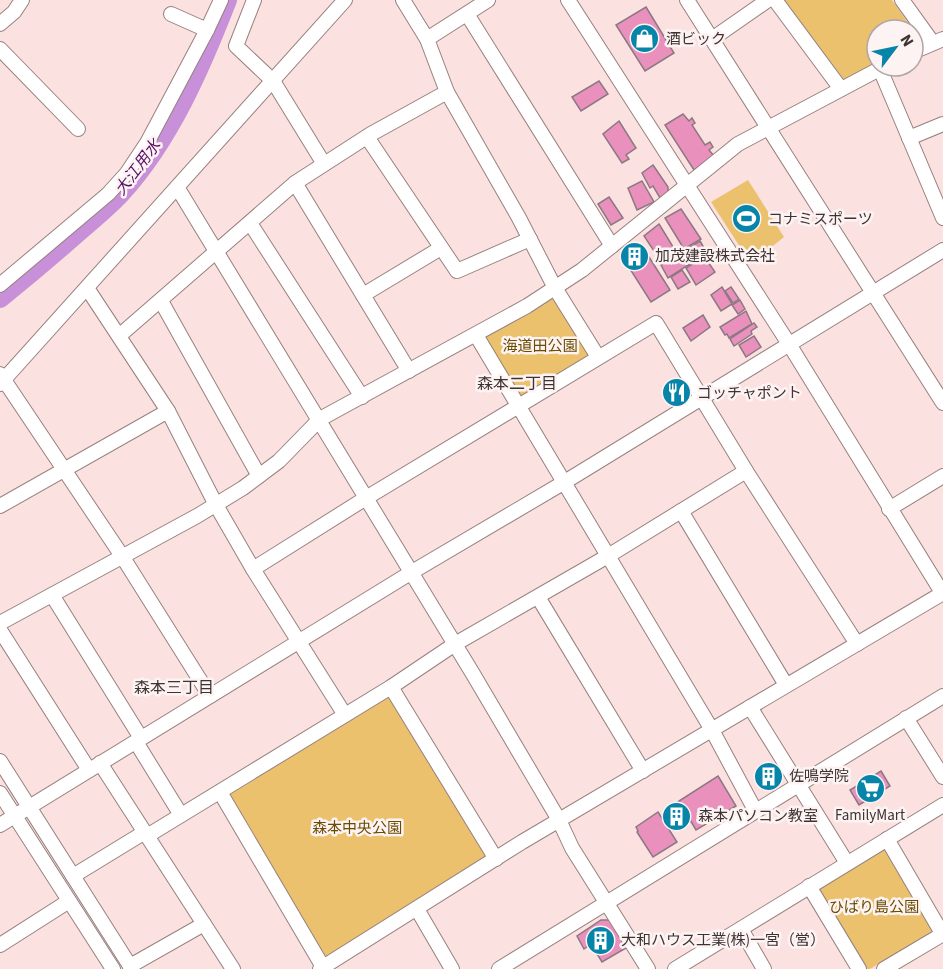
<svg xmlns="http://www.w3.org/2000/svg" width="943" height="969" font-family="'Source Sans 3','Noto Sans JP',sans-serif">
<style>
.green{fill:#ebc16e}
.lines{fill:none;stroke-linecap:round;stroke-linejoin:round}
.river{stroke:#c890d8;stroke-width:20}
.building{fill:#e991bc;stroke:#8c7881;stroke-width:1.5}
.minor-casing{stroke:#97807f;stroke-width:16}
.minor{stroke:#fff;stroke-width:14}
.labels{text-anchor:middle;stroke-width:5;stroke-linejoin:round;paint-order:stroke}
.poi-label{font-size:15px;fill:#3d3332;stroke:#fef3f3;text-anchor:start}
.park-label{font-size:15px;fill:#694c01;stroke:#fef3f3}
.water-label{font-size:16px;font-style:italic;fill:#571068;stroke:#fef3f3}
.neighbourhood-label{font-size:16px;fill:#3d3332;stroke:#fef3f3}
</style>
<rect width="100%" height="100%" fill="#fbe2e1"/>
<g class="green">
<path d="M783,0H892L913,30H877V63L842,81Z"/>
<path d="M748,180L784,237L751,264L711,202Z"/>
<path d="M555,294L592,356L520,402L482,336Z"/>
<path d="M393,691L496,859L323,967L220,792Z"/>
<path d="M885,848L934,930L870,969H866L818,890Z"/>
</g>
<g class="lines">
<path class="river" d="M0,298C26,277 52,255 77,233C92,220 108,207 121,193C170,139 201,67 227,0"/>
</g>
<g class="building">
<path d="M646,7L674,53L645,71L616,25Z"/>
<path d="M599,81L608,94L581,111L572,97Z"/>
<path d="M683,114L689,121L692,118L695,123L692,125L705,145L710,142L713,147L709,150L715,157L694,170L665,125Z"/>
<path d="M619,121L636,148L626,155L629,159L622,163L603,134Z"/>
<path d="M653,165L668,187V192L660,198L653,186L650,188L642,173Z"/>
<path d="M642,181L654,202L637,210L628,188Z"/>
<path d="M609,197L623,218L611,225L598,204Z"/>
<path d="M681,209L701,239L684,249L665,218Z"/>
<path d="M659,224L675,250L660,260L644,236Z"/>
<path d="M700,241L707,253L668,278L661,265Z"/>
<path d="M640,244L647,255L629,268L622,257Z"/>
<path d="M710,253L713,258L708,262L715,272L696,285L686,268Z"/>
<path d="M649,257L670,290L651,302L630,269Z"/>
<path d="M682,270L690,282L678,289L671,277Z"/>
<path d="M722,287L732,304L721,311L711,295Z"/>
<path d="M731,287L739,299L733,303L725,291Z"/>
<path d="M740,300L745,309L738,314L732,305Z"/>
<path d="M746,311L752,324L729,338L727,334L725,335L720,327Z"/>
<path d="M703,315L710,327L691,341L683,328Z"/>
<path d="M754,323L757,327L751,331L752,334L734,346L730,339Z"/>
<path d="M754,336L761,347L746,357L739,345Z"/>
<path d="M678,384L686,396L673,403L666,391Z"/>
<path d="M770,763L781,780L766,789L756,771Z"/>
<path d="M881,771L890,786L859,805L850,790Z"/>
<path d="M718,776L736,806L696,830L679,801Z"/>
<path d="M678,802L690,822L676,830L664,811Z"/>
<path d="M658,812L677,842L653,857L637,832L638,831L636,827Z"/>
<path d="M601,920H610L626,948L602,962L591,944L584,949L577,936Z"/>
</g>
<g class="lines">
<defs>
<g id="minor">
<path d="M254,0L236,46L273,81L324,164"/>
<path d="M403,0L427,39L447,92L519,218L555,288L598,357"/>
<path d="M568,0L789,344L943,594"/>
<path d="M687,0L943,403"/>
<path d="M775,0L841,89"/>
<path d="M902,0L933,43"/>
<path d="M171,14L207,30"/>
<path d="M467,14L612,246"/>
<path d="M0,24L14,12L22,0"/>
<path d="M427,39L488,0"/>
<path d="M712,39L768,0"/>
<path d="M0,49L78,129"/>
<path d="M913,52L943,39"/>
<path d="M880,69L943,218"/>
<path d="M367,137L457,271L530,239"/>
<path d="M909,138L943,124"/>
<path d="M295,183L409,371"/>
<path d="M177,187L473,674L559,820L572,848L648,969"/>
<path d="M250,223L362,397"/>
<path d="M0,285L108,194L127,173L147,143L207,30L221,0"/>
<path d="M87,288L168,411L216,505L253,569L345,715"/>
<path d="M363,295L441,248"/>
<path d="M161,301L259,476"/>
<path d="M476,335L712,730L755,810"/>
<path d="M119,336L295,183L371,134L447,92"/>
<path d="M0,374L122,556L210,696"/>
<path d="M0,384L345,0"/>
<path d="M0,506L168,411"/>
<path d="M889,509L943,476"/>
<path d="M681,511L786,685"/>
<path d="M253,569L366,498L656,323L746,471L857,644"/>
<path d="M52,595L141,738"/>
<path d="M538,597L643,771"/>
<path d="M0,623L197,516L243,488L279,461L320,419L527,306L582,270L738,144L885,66"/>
<path d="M0,630L89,770"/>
<path d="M391,687L496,859"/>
<path d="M750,707L847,863"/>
<path d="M906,718L943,777"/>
<path d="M136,742L181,815"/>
<path d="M0,761L132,969"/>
<path d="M100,763L233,969"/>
<path d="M220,792L323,967"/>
<path d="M0,793L113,969"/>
<path d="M0,825L412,572L563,483L943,250"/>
<path d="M147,836L391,687L455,644L608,556L746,471"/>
<path d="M887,839L943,935"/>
<path d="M73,876L145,832"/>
<path d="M809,886L859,969"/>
<path d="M417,909L452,969"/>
<path d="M741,929L764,969"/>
<path d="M0,945L69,901"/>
<path d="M130,966L204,924"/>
<path d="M320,969L522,842L943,593"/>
<path d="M499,969L943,696"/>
<path d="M675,969L943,805"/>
<path d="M884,969L943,934"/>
</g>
</defs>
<use href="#minor" class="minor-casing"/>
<use href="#minor" class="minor"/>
</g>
<defs>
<symbol id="shop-disc" viewBox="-11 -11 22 22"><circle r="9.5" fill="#0785a9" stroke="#fef3f3"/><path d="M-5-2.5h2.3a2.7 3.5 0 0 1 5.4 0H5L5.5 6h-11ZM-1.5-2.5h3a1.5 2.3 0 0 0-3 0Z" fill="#fff"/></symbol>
<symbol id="stadium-disc" viewBox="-11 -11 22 22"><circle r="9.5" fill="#0785a9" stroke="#fef3f3"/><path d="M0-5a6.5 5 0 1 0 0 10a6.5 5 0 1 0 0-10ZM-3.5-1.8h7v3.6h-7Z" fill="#fff"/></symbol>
<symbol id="building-disc" viewBox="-11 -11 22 22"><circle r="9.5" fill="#0785a9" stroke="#fef3f3"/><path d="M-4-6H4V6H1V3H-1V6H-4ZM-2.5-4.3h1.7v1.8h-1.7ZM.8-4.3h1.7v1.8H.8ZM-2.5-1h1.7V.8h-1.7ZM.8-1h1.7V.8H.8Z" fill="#fff"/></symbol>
<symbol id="restaurant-disc" viewBox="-11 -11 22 22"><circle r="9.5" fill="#0785a9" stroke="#fef3f3"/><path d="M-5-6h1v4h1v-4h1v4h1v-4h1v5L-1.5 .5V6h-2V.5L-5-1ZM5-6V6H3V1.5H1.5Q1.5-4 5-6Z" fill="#fff"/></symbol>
<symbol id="supermarket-disc" viewBox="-11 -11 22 22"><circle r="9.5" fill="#0785a9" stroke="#fef3f3"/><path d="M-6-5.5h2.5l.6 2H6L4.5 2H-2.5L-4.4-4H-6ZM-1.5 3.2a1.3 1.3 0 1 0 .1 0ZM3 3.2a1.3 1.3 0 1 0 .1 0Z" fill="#fff"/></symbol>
</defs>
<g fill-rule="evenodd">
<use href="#shop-disc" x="628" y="22" width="33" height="33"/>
<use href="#stadium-disc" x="730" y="202" width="33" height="33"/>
<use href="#building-disc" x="618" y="240" width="33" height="33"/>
<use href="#restaurant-disc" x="660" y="376" width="33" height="33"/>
<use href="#building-disc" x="752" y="760" width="33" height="33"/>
<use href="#supermarket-disc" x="854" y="772" width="33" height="33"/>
<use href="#building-disc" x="660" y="800" width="33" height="33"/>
<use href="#building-disc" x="584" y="924" width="33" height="33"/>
</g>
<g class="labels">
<g class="poi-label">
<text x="666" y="44">酒ビック</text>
<text x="768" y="224">コナミスポーツ</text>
<text x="655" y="261">加茂建設株式会社</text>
<text x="697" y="398">ゴッチャポント</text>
<text x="789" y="781">佐鳴学院</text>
<text x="870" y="820" text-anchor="middle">FamilyMart</text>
<text x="698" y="821">森本パソコン教室</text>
<text x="621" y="945">大和ハウス工業(株)一宮（営）</text>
</g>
<g class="park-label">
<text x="540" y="351">海道田公園</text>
<text x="357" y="833">森本中央公園</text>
<text x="874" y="912">ひばり島公園</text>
</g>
<g class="water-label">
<text transform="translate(137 167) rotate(-53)" y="6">大江用水</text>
</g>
<g class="neighbourhood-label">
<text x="517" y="389">森本二丁目</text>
<text x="174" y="693">森本三丁目</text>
</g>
</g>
<g transform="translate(895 48) rotate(58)"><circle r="28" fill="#fef3f3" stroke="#b1a6a6" stroke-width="1.5"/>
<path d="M0-4.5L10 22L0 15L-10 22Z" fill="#0785a9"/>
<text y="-9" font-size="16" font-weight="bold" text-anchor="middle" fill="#3d3332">N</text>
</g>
</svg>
